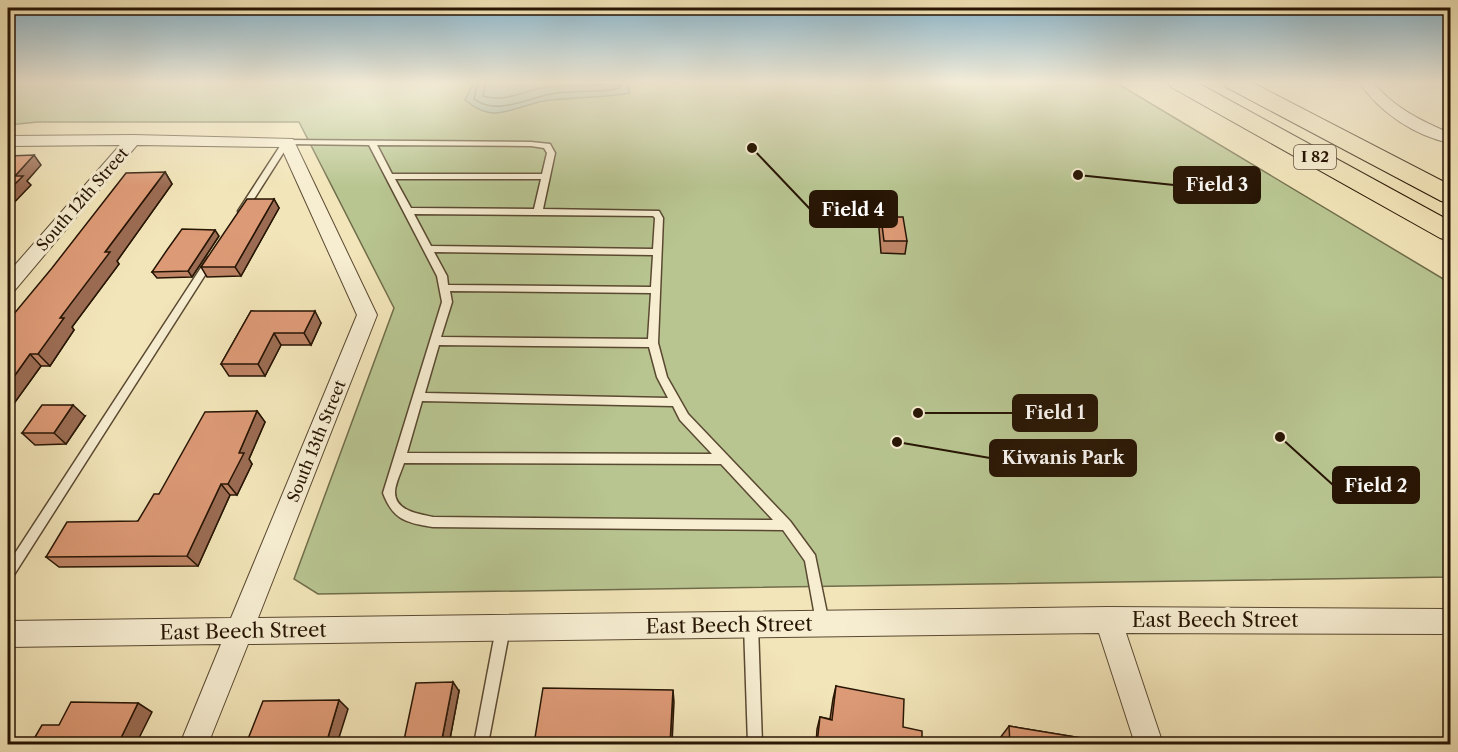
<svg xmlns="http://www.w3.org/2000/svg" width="1458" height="752" font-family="'Libre Caslon Text',serif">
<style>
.green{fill:#b8c591;stroke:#706d4a;stroke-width:1.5}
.water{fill:#9bbfaf;stroke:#6d7b6b;stroke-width:1.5}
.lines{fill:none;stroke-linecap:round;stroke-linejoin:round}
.shore{stroke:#616a5a;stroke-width:1.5}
.lane-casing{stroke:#5a4931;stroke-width:3}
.street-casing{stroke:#5a4931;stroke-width:2}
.highway-casing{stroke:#271504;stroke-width:2}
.lane{fill:#f7eed2;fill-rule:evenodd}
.street{fill:#f7eed2;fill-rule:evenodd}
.highway{fill:#f2e5b9;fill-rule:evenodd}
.wall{fill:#be8465;stroke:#271504;stroke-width:1.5}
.shaded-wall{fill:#9b6c53;stroke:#271504;stroke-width:1.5}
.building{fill:#dd9a76;stroke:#271504;stroke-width:1.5}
.labels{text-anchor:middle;stroke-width:6;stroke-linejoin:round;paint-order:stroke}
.shield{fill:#f7eed2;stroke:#655642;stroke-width:1.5}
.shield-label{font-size:15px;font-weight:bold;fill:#271504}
.street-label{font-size:16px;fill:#271504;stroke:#f7eed2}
.near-street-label{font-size:20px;fill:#271504;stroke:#f7eed2}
.leader{fill:none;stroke:#271504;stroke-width:2}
.callout-dot{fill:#271504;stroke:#f7eed2;stroke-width:2}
.callout{fill:#271504;stroke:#271504;stroke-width:2}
.callout-label{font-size:18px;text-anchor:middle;font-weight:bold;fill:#fff}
</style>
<rect width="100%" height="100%" fill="#f2e5b9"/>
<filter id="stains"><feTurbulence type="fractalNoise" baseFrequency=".00333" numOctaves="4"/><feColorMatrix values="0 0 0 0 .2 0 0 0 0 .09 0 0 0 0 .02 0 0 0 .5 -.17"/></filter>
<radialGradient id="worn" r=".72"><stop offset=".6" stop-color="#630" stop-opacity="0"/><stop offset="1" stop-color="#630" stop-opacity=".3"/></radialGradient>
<path class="green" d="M8,82H1115L1450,283V577L318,594L294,579L394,308L299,122H38L8,125Z"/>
<path class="water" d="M474,82H626L630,93C603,98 577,97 550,100C531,102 514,112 495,113C483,113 474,107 465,100Z"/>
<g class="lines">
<g class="shore">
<path d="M478,82L474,99C498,117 531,96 557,93C575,91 592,92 610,90L619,88L620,82"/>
<path d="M486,82L483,96C506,103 524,90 547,87C569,84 590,88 612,82"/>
</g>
<defs>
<g id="lane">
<path d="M284,140L531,142L550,144L555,153L543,209L659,211L663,218L658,343L667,377L688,414L790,521L815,555L829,623L827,627L822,629L817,627L805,561L783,530L433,527C407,523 393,520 383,493L442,302L437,276L369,145L289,144L245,213H239L238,211ZM377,145L531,146L544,148L547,153L542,174H392ZM395,179H541L534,209L411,208ZM414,214L653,216L655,218L653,249L431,246ZM434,252L653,255L651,287L448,285L447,276ZM450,291L651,293L648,339L441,337L452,302ZM439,345L649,347L657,377L668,398L425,393ZM422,401L673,406L680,420L712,454L407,453ZM404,463L721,464L773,520L433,517C419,514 394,511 395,491C396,482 401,472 404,463Z"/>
<path d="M211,256L214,257L216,259L214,261L12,578L8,580V564L208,257Z"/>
<path d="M751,619L756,621L758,625L762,744H748L744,625L746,621Z"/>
<path d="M503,622L508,623L510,628L488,744H474L496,628L498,623Z"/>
</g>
<g id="street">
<path d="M1359,82H1373C1393,107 1421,121 1450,133V143C1415,136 1379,112 1359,82Z"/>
<path d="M133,135L293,139L377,315L258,618L1108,607L1450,609V634L1126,633L1163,744H1135L1099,633L248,644L208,744H180L221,644L8,647V621L231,618L357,315L281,147L137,145L15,290L8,291V273L120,145L8,146V136Z"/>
</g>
<g id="highway">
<path d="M1168,82H1196L1450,221V241L1440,238L1171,87Z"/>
<path d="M1223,82H1251L1450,185V203L1441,201L1226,87Z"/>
</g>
</defs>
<use href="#lane" class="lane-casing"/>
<use href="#street" class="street-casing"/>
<use href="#highway" class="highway-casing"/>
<use href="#lane" class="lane"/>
<use href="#street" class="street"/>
<use href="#highway" class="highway"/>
</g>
<g class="wall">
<path d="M165,172L172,184L117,261L119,264L72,327L74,330L50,366H41L10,409H8V321Z"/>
<path d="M274,199L279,208L241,276L207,277L201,267Z"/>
<path d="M881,217L907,241L905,254L881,253L879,229Z"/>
<path d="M219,236L192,277L157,278L152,272Z"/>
<path d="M251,311L321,323L311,345H281L265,376H229L221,364Z"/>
<path d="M257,411L265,422L249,459L252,464L237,495H230L198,566L59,567L46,557L138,521L159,494Z"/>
<path d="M85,416L66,444L35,445L22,433Z"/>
<path d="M836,686L903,727L922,744H816L817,729L820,717L830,719L833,699Z"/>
<path d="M459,691L449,744H408L404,740Z"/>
<path d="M1009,726L1118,744H1000V738Z"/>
</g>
<g class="shaded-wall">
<path d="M34,155L41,165L27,181L31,185L8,209V191L15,176Z"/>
<path d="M165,172L172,184L117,261L119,264L72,327L74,330L50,366L38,354L60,318L105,252Z"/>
<path d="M274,199L279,208L241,276L235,267Z"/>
<path d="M215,230L219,236L192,277L188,271Z"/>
<path d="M315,311L321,323L311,345L304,333Z"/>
<path d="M274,333L281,345L265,376L258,364Z"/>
<path d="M30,354L41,366L10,409L8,406V385Z"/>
<path d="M73,405L85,416L66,444L54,433Z"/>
<path d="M257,411L265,422L249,459L252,464L237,495L228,484L239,453Z"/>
<path d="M221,484L230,495L198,566L187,556Z"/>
<path d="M453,682L459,691L449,744H447L442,739Z"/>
<path d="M673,690L674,702L672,744H670Z"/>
<path d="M339,700L348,709L337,744H326Z"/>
<path d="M138,703L152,712L136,744H118Z"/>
</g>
<g class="building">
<path d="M34,155L15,176H23L8,191V156Z"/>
<path d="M165,172L105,252H110L60,318H64L38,354H30L8,385V321L52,268L126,173Z"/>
<path d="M247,199H274L235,267H201Z"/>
<path d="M881,217H903L907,241H884Z"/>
<path d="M182,229L215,230L188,271L152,272L167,250Z"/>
<path d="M251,311H315L304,333H274L258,364H221Z"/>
<path d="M42,405H73L54,433H22Z"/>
<path d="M257,411L239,453H244L228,484H221L187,556L46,557L67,522L138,521L154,494H159L205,412Z"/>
<path d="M453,682L442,739L404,740L416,683Z"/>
<path d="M836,686L904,699L903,727L922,731V744H817L820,717L832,720Z"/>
<path d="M543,688L673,690L670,744H534Z"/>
<path d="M339,700L326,744H246L263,701Z"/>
<path d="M71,702L138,703L118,744H31L42,725H59Z"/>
<path d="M1009,726L1118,744H1010Z"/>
<path d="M341,743L390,744H340Z"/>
</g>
<linearGradient id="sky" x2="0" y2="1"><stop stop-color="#89b8d1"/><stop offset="0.44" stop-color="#f9f3e0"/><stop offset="1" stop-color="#f9f3e0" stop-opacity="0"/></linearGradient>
<rect width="1458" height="187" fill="url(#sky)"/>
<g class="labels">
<rect class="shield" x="1294" y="145" width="42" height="24" rx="4.5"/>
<g class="shield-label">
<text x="1315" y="162">I 82</text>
</g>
<g class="street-label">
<text transform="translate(82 199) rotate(-49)" y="6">South 12th Street</text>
<text transform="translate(316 441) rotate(-68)" y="6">South 13th Street</text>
</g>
<g class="near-street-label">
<text x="1215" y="627">East Beech Street</text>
<text transform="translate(729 625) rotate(-1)" y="7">East Beech Street</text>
<text transform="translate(243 631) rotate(-1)" y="7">East Beech Street</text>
</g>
</g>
<path class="leader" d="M1078 175L1174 185M752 148L810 209M918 413L1013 413M897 442L990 458M1280 437L1333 485"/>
<g class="callout-dot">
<circle cx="1078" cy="175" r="6"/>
<circle cx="752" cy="148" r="6"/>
<circle cx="918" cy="413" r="6"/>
<circle cx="897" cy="442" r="6"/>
<circle cx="1280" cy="437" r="6"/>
</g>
<g class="callout">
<rect x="1174" y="167" width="86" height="36" rx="6"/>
<rect x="810" y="191" width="87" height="36" rx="6"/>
<rect x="1013" y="395" width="84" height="36" rx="6"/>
<rect x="990" y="440" width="146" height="36" rx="6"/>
<rect x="1333" y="467" width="86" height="36" rx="6"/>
</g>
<g class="callout-label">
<text x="1217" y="191">Field 3</text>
<text x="853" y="216">Field 4</text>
<text x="1055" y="419">Field 1</text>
<text x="1063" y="464">Kiwanis Park</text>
<text x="1376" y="492">Field 2</text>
</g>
<rect width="1458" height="752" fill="none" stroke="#f2e5b9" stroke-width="30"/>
<rect x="9" y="9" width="1440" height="734" fill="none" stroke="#271504" stroke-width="3"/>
<rect x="15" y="15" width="1428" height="722" fill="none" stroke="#271504" stroke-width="1.5"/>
<rect width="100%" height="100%" filter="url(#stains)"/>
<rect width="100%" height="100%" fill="url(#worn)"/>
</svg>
